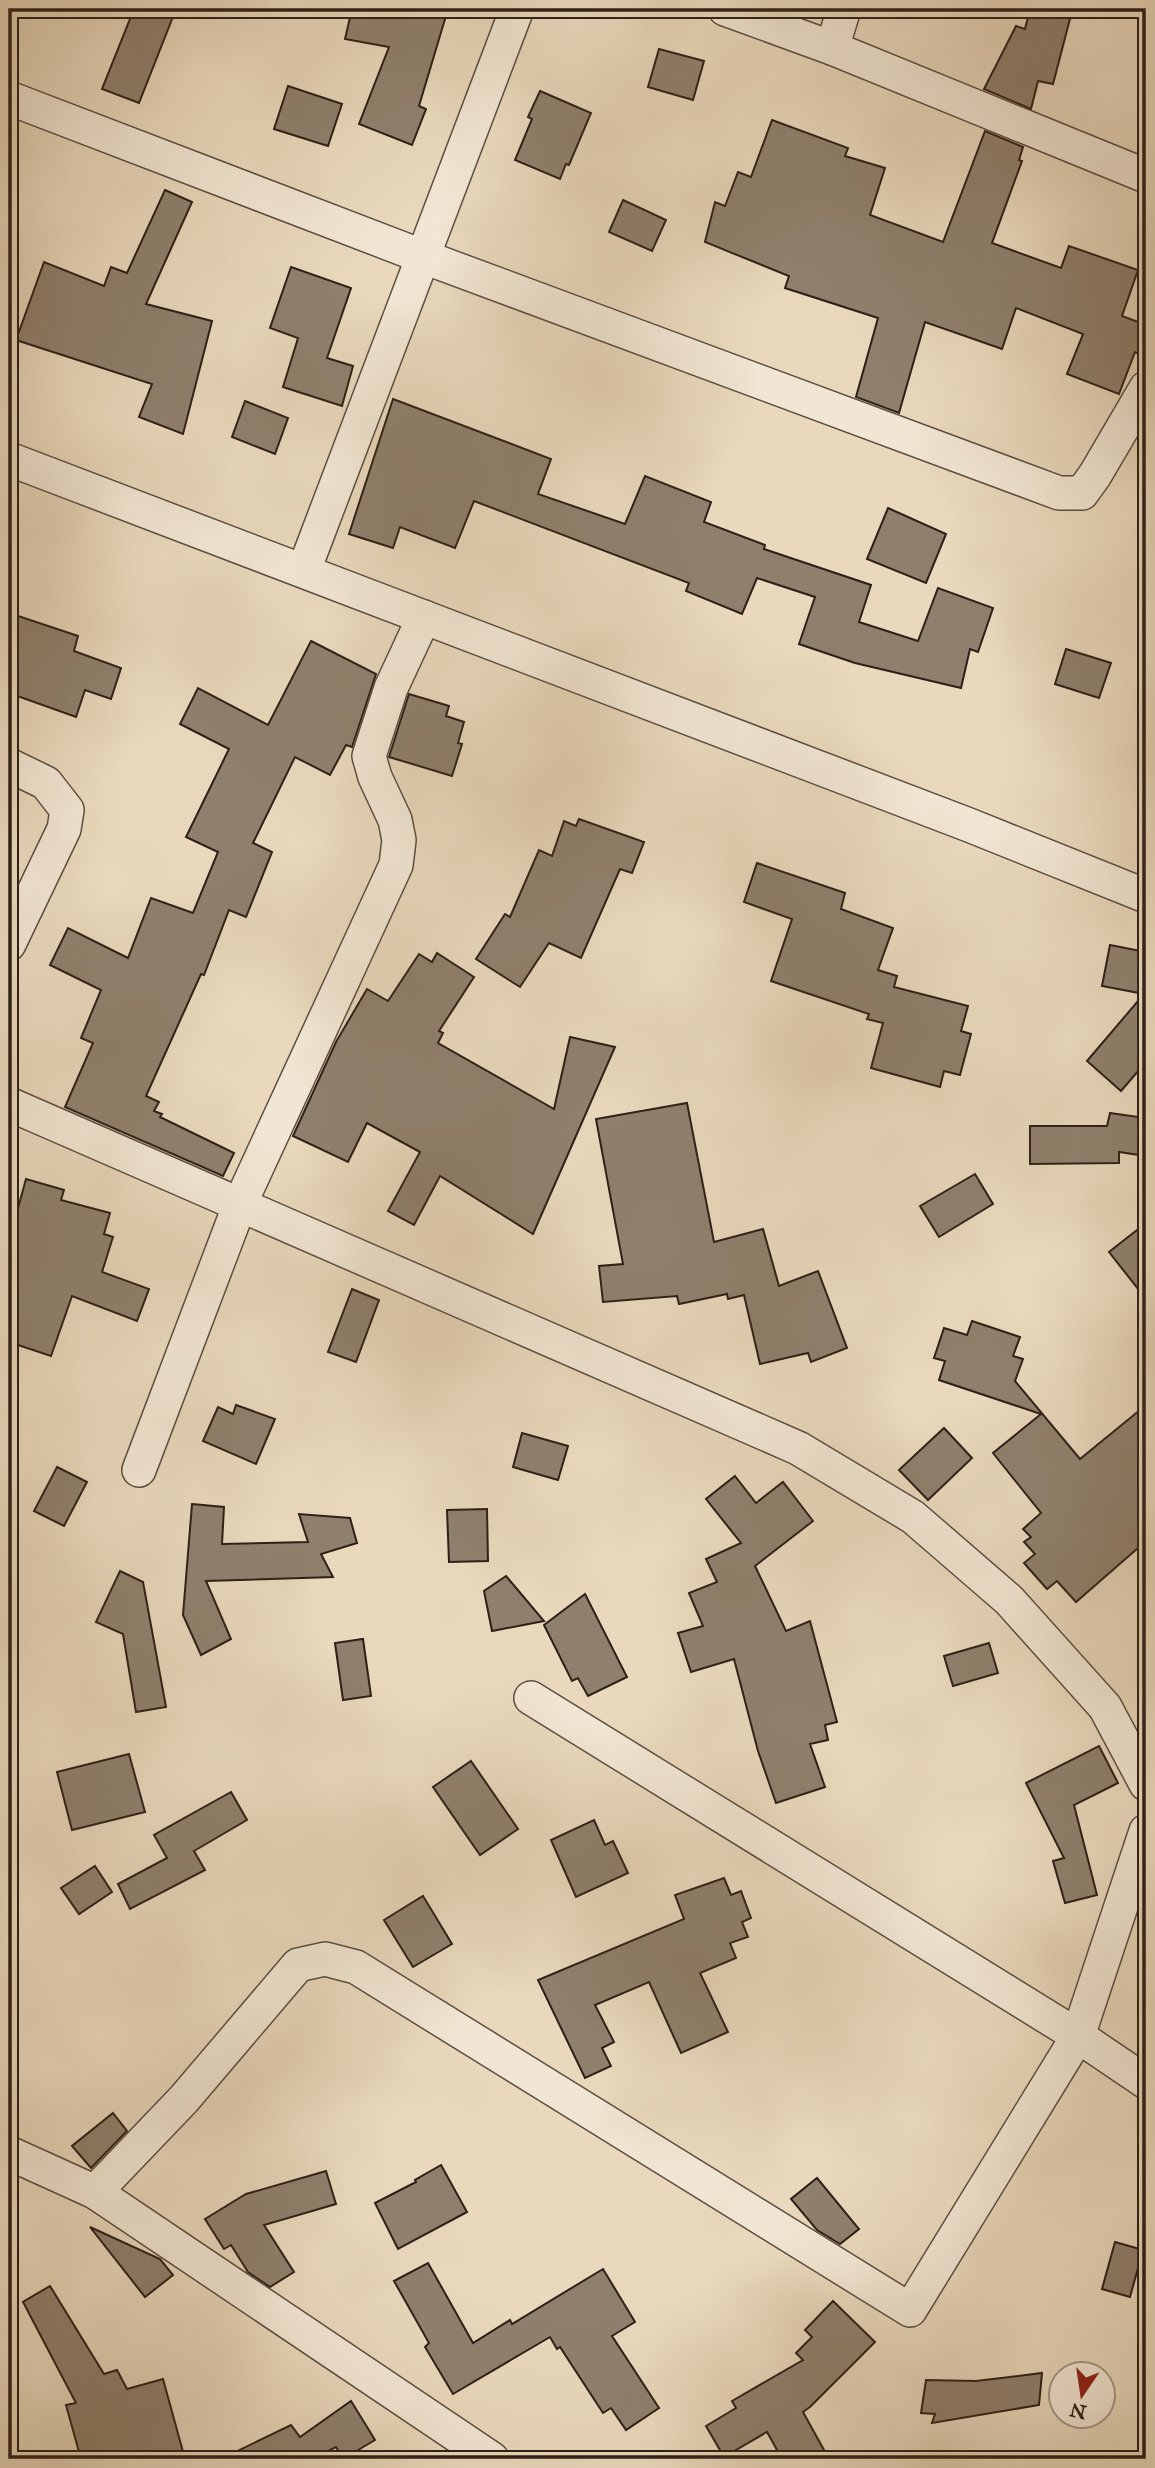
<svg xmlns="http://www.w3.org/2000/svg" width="1155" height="2468" font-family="'IM FELL Great Primer',serif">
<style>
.building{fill:#8f806d;stroke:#2d2018;stroke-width:2}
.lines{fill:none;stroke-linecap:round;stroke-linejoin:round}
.minor-casing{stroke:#5c4e41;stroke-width:36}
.minor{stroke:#f1e6d3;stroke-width:33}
</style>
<rect width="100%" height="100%" fill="#e9d8bc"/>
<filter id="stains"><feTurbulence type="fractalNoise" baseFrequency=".00286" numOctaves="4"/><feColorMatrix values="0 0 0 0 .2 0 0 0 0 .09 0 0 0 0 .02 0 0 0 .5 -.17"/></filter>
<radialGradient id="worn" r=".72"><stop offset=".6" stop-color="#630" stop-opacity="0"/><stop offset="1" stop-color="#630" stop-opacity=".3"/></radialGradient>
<g class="building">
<path d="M134,9H176L139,103L102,89Z"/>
<path d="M352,9H448L419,106L426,109L412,145L359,124L389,47L345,39Z"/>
<path d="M1030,9H1047L1071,15L1053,84L1038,81L1031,109L984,89L1016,26L1025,29Z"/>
<path d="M659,49L704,61L693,100L648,87Z"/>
<path d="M288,86L342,104L328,146L274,129Z"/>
<path d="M540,91L591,113L569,165L566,164L560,179L515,160L532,119L528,117Z"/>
<path d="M772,120L848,148L845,156L885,168L870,215L943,242L985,131L1023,147L1019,160L1022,161L992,243L1061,268L1069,246L1138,270L1122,316L1146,325V357L1135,352L1119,394L1067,374L1083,334L1016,308L1002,349L925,322L899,413L856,397L878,318L785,288L789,276L705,242L715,202L725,206L738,172L751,177Z"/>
<path d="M165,190L192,202L146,304L212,321L183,434L139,417L152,384L16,340L44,262L104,286L111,267L127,273Z"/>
<path d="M623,200L666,220L652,251L609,232Z"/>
<path d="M291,267L351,288L327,358L353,366L342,406L283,387L298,338L270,328Z"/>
<path d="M393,399L551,459L538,494L625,524L645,476L711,502L704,522L765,545L764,549L871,585L859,622L918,641L938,588L993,608L978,652L970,649L961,688L855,663L799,644L815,597L757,578L742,614L686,591L689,583L474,501L455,548L400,527L393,548L349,534Z"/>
<path d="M245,401L288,418L275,454L232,437Z"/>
<path d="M888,508L946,534L926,583L867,559Z"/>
<path d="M9,613L78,636L74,651L121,668L111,699L85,690L76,717L9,693Z"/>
<path d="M311,641L376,674L352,747L346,745L330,775L295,757L253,843L272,852L246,917L229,910L204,975L201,974L146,1096L159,1102L154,1111L162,1114L160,1117L234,1153L223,1176L65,1107L93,1043L81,1038L101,990L50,965L68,928L128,958L151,898L193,913L218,852L186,837L229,749L180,724L198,688L268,725Z"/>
<path d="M1066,649L1111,663L1099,698L1055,684Z"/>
<path d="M409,694L449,706L446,716L464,722L458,743L462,744L452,776L389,757Z"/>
<path d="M579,819L644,842L632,873L620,869L581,958L549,943L520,987L476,959L505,914L510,917L539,850L552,856L564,821L576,826Z"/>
<path d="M757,863L845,893L841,909L893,928L878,970L897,976L894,987L968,1006L961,1031L971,1034L960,1075L944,1071L940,1087L871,1068L883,1023L867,1019L869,1014L771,981L792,919L744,902Z"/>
<path d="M1110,945L1146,952V1062L1121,1091L1087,1061L1144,994L1102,986Z"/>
<path d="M437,953L474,977L439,1031L443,1033L438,1043L554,1109L570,1037L615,1047L533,1234L440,1176L414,1225L388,1211L420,1152L367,1123L348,1162L293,1136L336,1042L367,989L388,1001L419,954L432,962Z"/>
<path d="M687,1103L714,1242L763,1229L779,1286L818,1271L847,1348L811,1362L808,1353L760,1364L744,1295L728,1299L727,1294L679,1304L677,1296L603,1302L599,1266L623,1264L596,1119Z"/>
<path d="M1110,1113L1146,1118V1156L1119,1152V1163L1030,1164V1126H1107Z"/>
<path d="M975,1174L993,1204L939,1237L920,1206Z"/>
<path d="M26,1179L64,1190L61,1200L110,1213L104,1234L113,1237L102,1272L149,1289L137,1321L72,1296L51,1356L9,1342V1241Z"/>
<path d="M1146,1223V1299L1109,1252Z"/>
<path d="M352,1289L379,1300L356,1362L328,1352Z"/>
<path d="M972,1321L1020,1337L1013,1356L1023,1359L1015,1381L1080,1459L1146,1405V1541L1076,1602L1057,1581L1047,1589L1024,1563L1035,1554L1024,1542L1031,1537L1023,1529L1041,1513L993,1453L1041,1414L939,1380L945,1361L934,1358L944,1328L967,1335Z"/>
<path d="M236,1405L275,1419L256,1464L203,1441L218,1407L233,1414Z"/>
<path d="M944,1428L972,1458L928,1500L899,1470Z"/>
<path d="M522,1433L568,1446L558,1480L513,1467Z"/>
<path d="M57,1467L87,1482L64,1526L34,1511Z"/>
<path d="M735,1476L756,1503L783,1482L813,1521L755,1566L786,1631L810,1621L837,1722L825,1725L828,1740L810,1744L825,1787L776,1803L758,1751L734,1659L691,1672L678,1633L703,1626L689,1593L717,1582L706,1559L741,1543L706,1499Z"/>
<path d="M192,1504L224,1507L222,1544L308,1542L299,1514L350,1518L357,1543L321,1554L333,1577L206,1581L231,1639L201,1655L183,1615Z"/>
<path d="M487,1509L488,1561L449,1562L447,1510Z"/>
<path d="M120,1571L143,1582L166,1707L136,1712L123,1634L96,1622Z"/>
<path d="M506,1576L544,1621L492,1631L484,1591Z"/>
<path d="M585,1594L627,1677L588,1696L578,1678L572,1681L544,1625Z"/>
<path d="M363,1639L371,1696L343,1700L335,1643Z"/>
<path d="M989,1643L998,1673L953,1686L944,1656Z"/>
<path d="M1099,1746L1118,1783L1074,1805L1097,1895L1065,1903L1053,1861L1064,1858L1026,1783Z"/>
<path d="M129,1754L145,1812L72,1830L57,1772Z"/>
<path d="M471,1761L518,1829L480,1855L433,1787Z"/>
<path d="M231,1792L247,1820L194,1851L205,1870L130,1909L118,1884L167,1858L154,1835Z"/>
<path d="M594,1820L605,1845L613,1841L628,1873L576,1897L551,1840Z"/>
<path d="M95,1866L112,1892L79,1914L61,1888Z"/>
<path d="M724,1878L731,1895L741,1891L751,1918L742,1922L748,1937L730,1943L736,1958L700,1973L728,2032L681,2053L649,1982L595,2005L614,2042L602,2048L611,2066L585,2078L538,1980L684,1919L675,1895Z"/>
<path d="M423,1896L452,1944L413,1967L384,1920Z"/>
<path d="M113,2113L127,2131L91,2168L72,2146Z"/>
<path d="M441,2165L467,2212L398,2249L375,2203L416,2182L415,2180Z"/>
<path d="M326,2171L336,2204L264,2225L294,2272L270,2287L248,2272L231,2245L224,2249L205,2219L246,2194Z"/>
<path d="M817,2178L859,2229L840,2244L817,2230L791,2199Z"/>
<path d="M90,2227L160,2259L173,2275L145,2297Z"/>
<path d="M1115,2242L1143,2250L1130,2297L1102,2289Z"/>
<path d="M428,2263L473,2343L510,2320L512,2324L603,2269L635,2322L612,2336L659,2408L626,2430L611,2408L603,2413L560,2347L557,2349L550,2337L453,2394L425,2347L429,2343L394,2281Z"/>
<path d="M50,2286L104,2374L117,2370L127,2389L163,2379L185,2459H81L66,2405L76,2403L23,2302Z"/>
<path d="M833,2301L875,2342L810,2407L803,2412L829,2459H782L767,2432L724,2457L706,2426L736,2408L732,2401L803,2360L796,2353L812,2337L805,2330Z"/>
<path d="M1042,2373L1039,2405L932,2423L935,2414L921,2413L926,2380L976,2381Z"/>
<path d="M351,2401L375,2440L343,2459L336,2447L316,2457L318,2459H221L291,2425L300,2437Z"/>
</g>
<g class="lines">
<defs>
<g id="minor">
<path d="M725,9L832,48L1146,176"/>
<path d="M832,48L844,9"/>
<path d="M9,98L424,257L1059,493H1082L1095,475L1146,388"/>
<path d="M9,459L969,825L1146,896"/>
<path d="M304,570L517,9"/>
<path d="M9,765L46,783L67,810L64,829L9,944"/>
<path d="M9,1104L798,1448L913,1517L1009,1600L1105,1707L1146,1784"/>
<path d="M139,1470L240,1204L396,865L399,840L395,820L375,777L369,756L391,688L424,617"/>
<path d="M531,1698L1078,2036L1146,2082"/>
<path d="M9,2153L95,2192L492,2459"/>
<path d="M95,2192L184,2099L298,1965L325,1959L356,1967L910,2310L1078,2036L1146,1831"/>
</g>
</defs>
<use href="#minor" class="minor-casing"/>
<use href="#minor" class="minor"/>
</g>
<rect width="1155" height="2468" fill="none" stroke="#e9d8bc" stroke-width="35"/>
<rect x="10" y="10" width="1134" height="2447" fill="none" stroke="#2d2018" stroke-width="3.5"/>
<rect x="18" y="18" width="1120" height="2433" fill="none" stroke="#2d2018" stroke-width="2"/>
<g transform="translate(1082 2395) rotate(193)"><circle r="33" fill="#f1e6d3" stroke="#a39788" stroke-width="2"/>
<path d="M0-5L12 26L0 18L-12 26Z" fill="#8f2418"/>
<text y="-10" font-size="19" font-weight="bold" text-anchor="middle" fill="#2d2018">N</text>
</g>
<rect width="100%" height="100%" filter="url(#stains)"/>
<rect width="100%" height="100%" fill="url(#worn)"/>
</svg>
